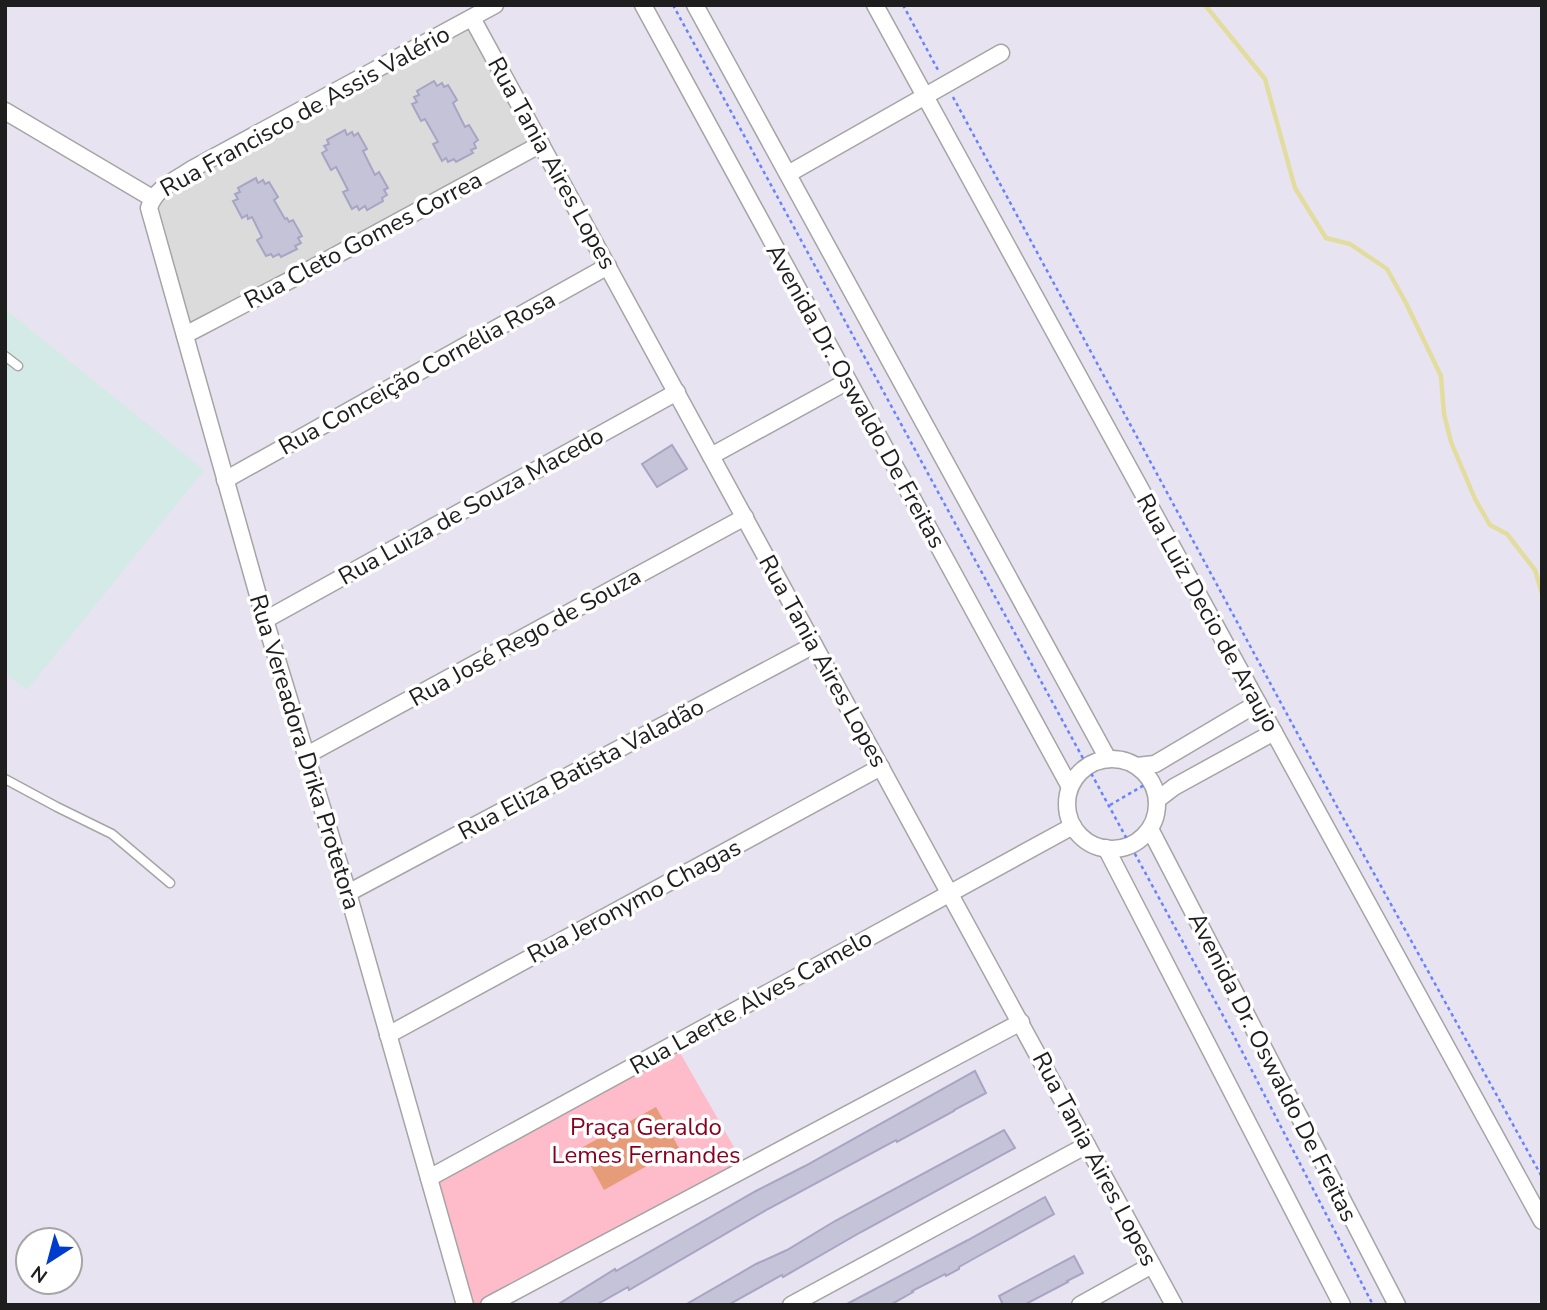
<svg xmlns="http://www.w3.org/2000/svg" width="1547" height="1310" font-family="'Nunito Sans',sans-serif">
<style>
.residential{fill:#dbdbdc}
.industrial{fill:#d4eae7}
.park{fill:#febbca}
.pitch{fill:#e79c79}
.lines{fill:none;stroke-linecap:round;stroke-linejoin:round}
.stream{stroke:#e2dd9f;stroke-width:4.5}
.building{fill:#c5c3d7;stroke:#a8a4c3;stroke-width:2}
.lane-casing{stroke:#a5a5a5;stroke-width:11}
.street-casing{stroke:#a5a5a5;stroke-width:19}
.path{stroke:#6583ff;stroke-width:2.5;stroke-dasharray:3.5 3.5;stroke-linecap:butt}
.lane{stroke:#fff;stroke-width:8}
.street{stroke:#fff;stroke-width:16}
.labels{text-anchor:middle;stroke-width:7;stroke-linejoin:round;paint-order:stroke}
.street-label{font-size:24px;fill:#1e1e1e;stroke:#fff}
.park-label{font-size:24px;fill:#87011e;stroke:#fff}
</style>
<rect width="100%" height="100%" fill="#e8e3f0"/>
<path class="residential" d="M472,18L541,144L185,335L152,198Z"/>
<path class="industrial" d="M5,309L204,470L27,690L5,673Z"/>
<path class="park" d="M675,1044L746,1168L489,1305H465L429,1178Z"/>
<path class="pitch" d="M656,1107L679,1148L604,1190L581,1148Z"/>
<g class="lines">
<path class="stream" d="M1205,5L1265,79L1295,188L1326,238L1350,244L1387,269L1406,303L1441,376L1444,414L1451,442L1475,499L1490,525L1507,534L1535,570L1542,594"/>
</g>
<g class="building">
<path d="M434,81L437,86L442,83L444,87L448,85L457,100L453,103L465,127L469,125L478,140L474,143L476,148L471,150L473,153L456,162L454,159L448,162L446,158L442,161L433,144L438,142L425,119L421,121L412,104L417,102L414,97L419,95L417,91Z"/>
<path d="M345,130L347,135L352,132L354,136L358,133L367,149L363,151L375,175L379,172L388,188L384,190L387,195L382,198L383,201L367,210L365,206L359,210L357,206L352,209L343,192L348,190L336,167L331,170L322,153L327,150L324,146L329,144L327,140Z"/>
<path d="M256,178L258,183L263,180L265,184L269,182L278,197L274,200L285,219L287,218L289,222L293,220L302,236L298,238L301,243L295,246L297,249L281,257L279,254L273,257L271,254L266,256L257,240L262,237L252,217L248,219L247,215L242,218L233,201L238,199L235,194L240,192L238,188Z"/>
<path d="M672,445L687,469L657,487L642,464Z"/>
<path d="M975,1071L986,1093L954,1110V1111L897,1142L896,1140L768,1209L629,1290L628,1287L596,1305H557L615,1269L616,1271L756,1191L805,1166Z"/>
<path d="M1004,1130L1015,1148L861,1232L783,1277L782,1275L728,1305H685L756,1264L787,1250L835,1221Z"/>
<path d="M1045,1197L1054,1214L975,1258L959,1267V1269L946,1276L945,1274L912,1291L913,1292L890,1305H845L968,1240Z"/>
<path d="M1074,1256L1083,1273L1067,1281L1068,1282L1024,1305H1003L999,1296Z"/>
</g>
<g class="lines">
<defs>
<g id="lane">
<path d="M5,356L18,366"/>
<path d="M5,779L57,807L112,834L170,883"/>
</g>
<g id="street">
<path d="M643,5L1070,787"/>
<path d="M695,5L1108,759"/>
<path d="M875,5L1542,1221"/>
<path d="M472,18L1174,1305"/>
<path d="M5,111L152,198"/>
<path d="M788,174L1001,53"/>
<path d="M185,335L294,278L541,144"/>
<path d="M711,456L848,381"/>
<path d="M225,480L608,266"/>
<path d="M265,620L677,392"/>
<path d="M305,756L745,517"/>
<circle cx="1112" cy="804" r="45"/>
<path d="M1137,766L1155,764L1258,703"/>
<path d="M1157,800L1174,787L1274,732"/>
<path d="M1150,829L1397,1305"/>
<path d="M1106,848L1342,1305"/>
<path d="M348,893L814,645"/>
<path d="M388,1035L881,767"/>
<path d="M429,1178L1073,826"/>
<path d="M465,1305L348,893L265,620L149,208C155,188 176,180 192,169L495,5"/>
<path d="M489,1305L1021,1022"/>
<path d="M791,1305L1087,1145"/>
<path d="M1080,1305L1152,1265"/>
</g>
</defs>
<use href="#lane" class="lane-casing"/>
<use href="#street" class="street-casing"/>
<g class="path">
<path d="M673,5L1233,1034L1373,1305"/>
<path d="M903,5L938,70"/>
<path d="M953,97L1341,814L1542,1177"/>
<path d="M1110,805L1153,780"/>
</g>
<use href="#lane" class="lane"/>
<use href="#street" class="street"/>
</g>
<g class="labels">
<g class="street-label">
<text transform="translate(305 111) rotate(-29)" y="8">Rua Francisco de Assis Valério</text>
<text transform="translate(552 163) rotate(61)" y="8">Rua Tania Aires Lopes</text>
<text transform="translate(363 240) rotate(-28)" y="8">Rua Cleto Gomes Correa</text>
<text transform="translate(417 373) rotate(-29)" y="8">Rua Conceição Cornélia Rosa</text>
<text transform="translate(856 396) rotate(61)" y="8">Avenida Dr. Oswaldo De Freitas</text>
<text transform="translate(471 506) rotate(-29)" y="8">Rua Luiza de Souza Macedo</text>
<text transform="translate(1208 613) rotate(61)" y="8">Rua Luiz Decio de Araujo</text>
<text transform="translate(525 637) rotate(-29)" y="8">Rua José Rego de Souza</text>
<text transform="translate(823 661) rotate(61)" y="8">Rua Tania Aires Lopes</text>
<text transform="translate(305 752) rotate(73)" y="8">Rua Vereadora Drika Protetora</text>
<text transform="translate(581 769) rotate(-28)" y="8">Rua Eliza Batista Valadão</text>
<text transform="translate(634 901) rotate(-28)" y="8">Rua Jeronymo Chagas</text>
<text transform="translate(751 1002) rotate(-29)" y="8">Rua Laerte Alves Camelo</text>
<text transform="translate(1273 1067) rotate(63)" y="8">Avenida Dr. Oswaldo De Freitas</text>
<text transform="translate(1095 1159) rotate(62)" y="8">Rua Tania Aires Lopes</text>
</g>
<g class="park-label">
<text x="646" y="1135">Praça Geraldo<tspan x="646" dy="28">Lemes Fernandes</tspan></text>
</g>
</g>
<rect width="1547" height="1310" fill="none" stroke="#1e1e1e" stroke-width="14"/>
<g transform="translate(49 1261) rotate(216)"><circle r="33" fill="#ffffff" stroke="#a5a5a5" stroke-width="2"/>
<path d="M0-5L12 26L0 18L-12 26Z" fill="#003dcc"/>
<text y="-10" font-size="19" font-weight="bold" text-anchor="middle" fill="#1e1e1e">N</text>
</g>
</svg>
